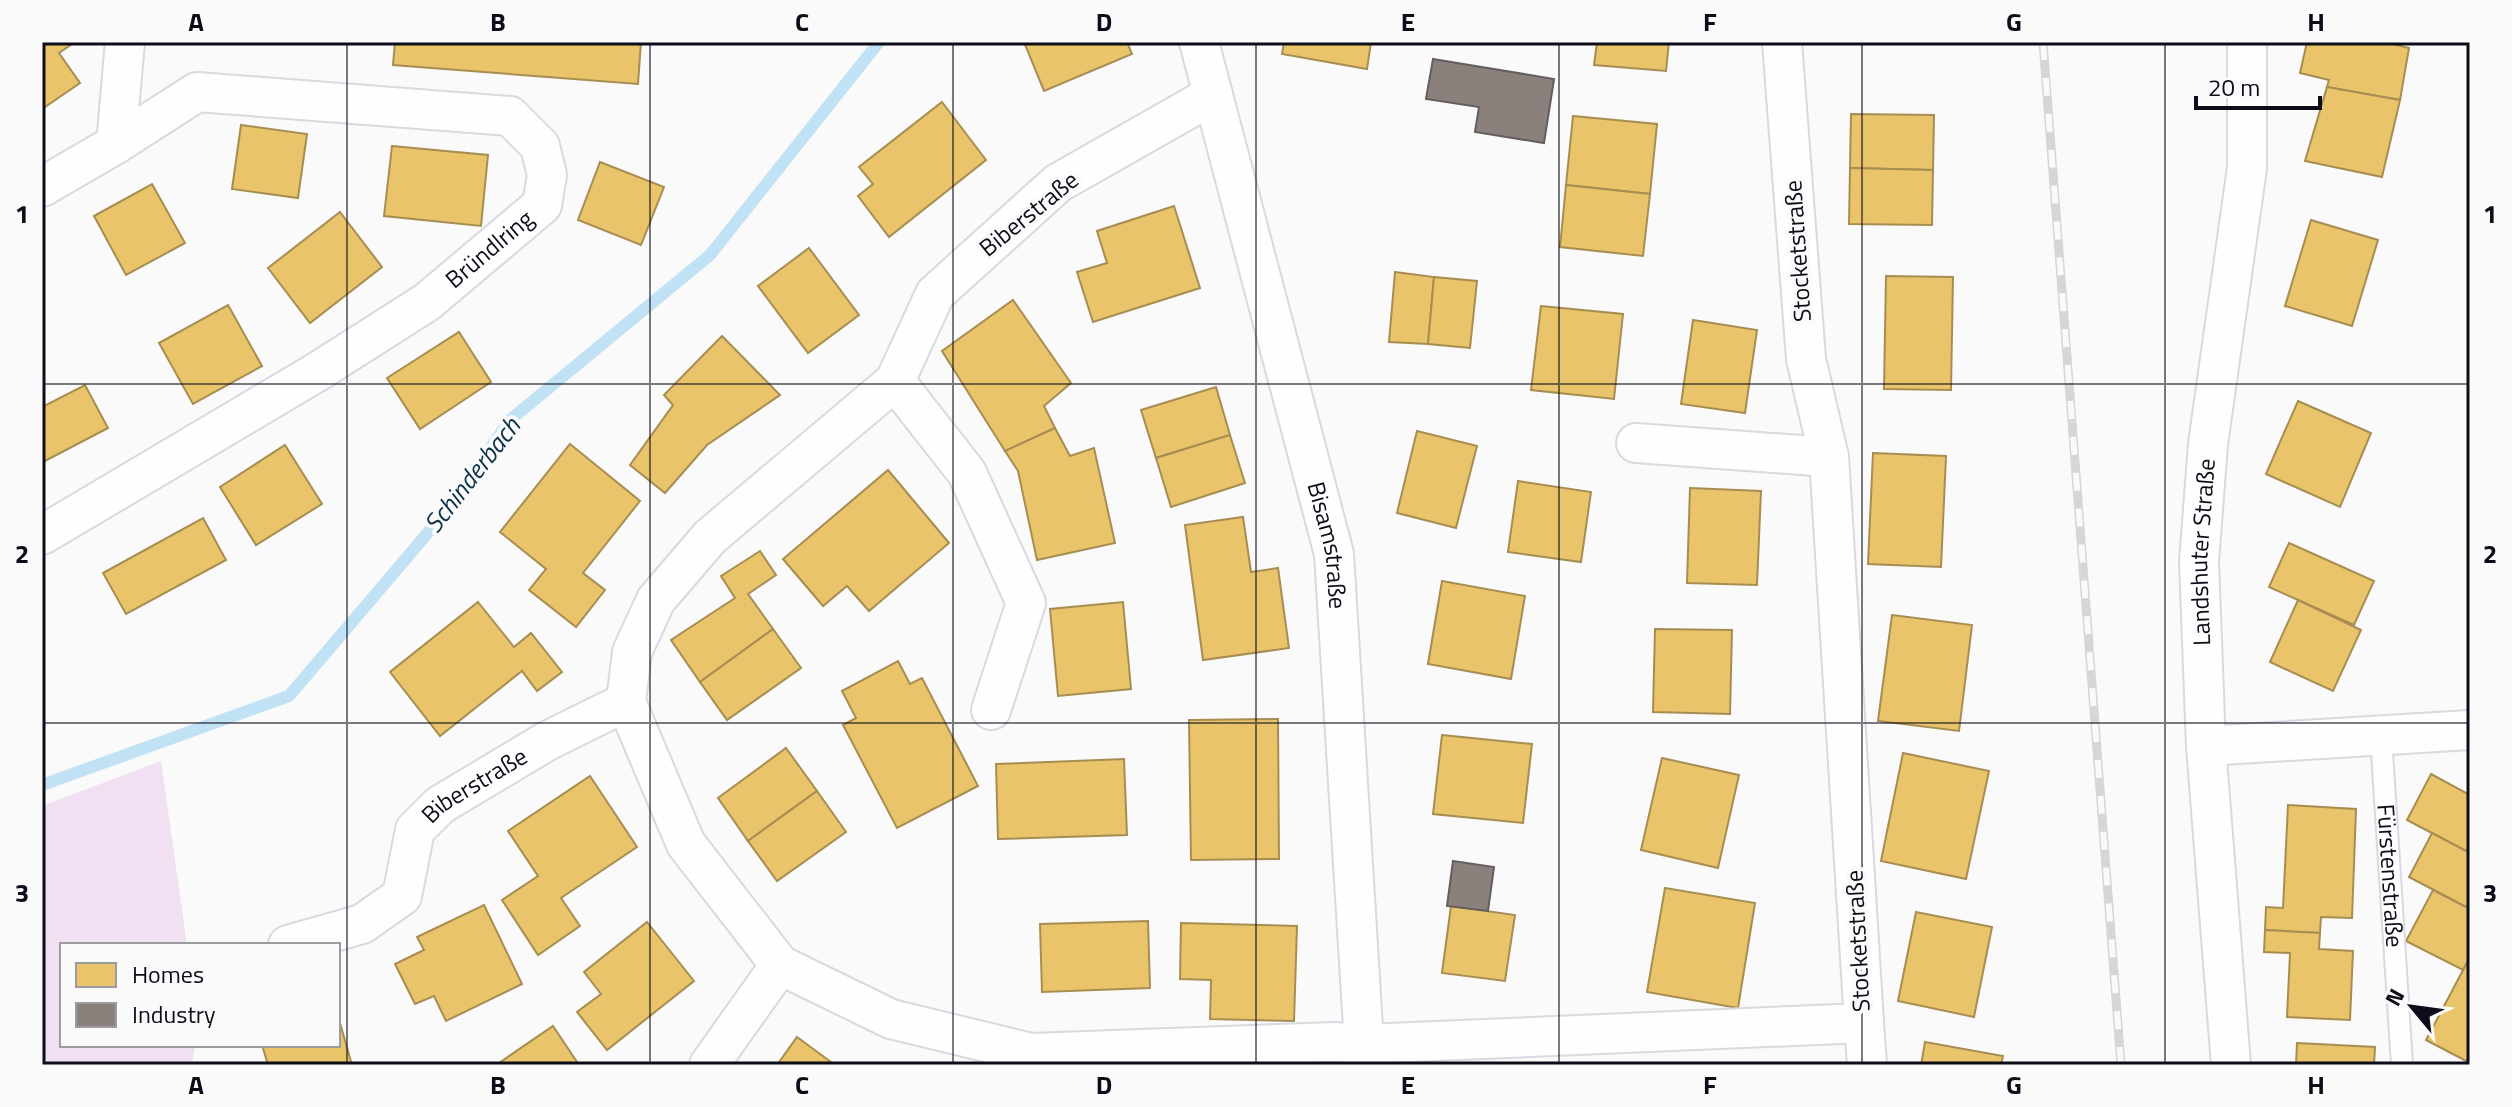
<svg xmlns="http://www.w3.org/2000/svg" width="2512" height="1107" font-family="'Titillium Web',sans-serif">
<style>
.green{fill:#f1e0f2}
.homes{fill:#e9c46a;stroke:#a78d51;stroke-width:2}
.industry{fill:#8a817c;stroke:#645e5e;stroke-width:2}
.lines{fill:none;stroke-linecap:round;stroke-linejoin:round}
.stream{stroke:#c1e1f4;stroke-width:12}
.service-casing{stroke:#d8d9e1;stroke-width:24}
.minor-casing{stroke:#d8d9e1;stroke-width:42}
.service{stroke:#fefefe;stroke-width:20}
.minor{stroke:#fefefe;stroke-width:38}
.rail-casing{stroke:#d6d6d7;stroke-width:9}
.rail{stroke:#fafafa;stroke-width:6;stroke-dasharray:18;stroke-linecap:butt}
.grid{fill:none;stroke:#0c0d18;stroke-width:2;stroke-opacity:0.55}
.labels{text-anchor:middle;stroke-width:8;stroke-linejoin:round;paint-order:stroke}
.street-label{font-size:24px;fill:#0c0d18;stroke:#fafafa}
.water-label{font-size:26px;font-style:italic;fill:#0d3346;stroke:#fafafa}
.neatline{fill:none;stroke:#0c0d18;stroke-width:3}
.grid-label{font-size:26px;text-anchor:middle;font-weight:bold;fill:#0c0d18}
</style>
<rect width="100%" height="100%" fill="#fafafa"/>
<path class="green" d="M161,761L187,945H62V1045H195L192,1065H42V806Z"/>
<g class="homes">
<path d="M42,42H71L72,44L59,53L80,83L42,109Z"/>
<path d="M395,42H641L638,84L393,65Z"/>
<path d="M1024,42H1127L1132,54L1044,91Z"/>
<path d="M1284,42H1371L1367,69L1282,54Z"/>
<path d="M1597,42H1669L1666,71L1594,65Z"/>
<path d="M2307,42H2384L2409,48L2400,100L2327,87L2329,80L2300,73Z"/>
<path d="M2327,87L2400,100L2382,177L2305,161Z"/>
<path d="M942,102L986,160L889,237L858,196L873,184L859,167Z"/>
<path d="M1851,114L1934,115L1933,170L1850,168Z"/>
<path d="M1573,116L1657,124L1650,194L1566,185Z"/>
<path d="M241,125L307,134L298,198L232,189Z"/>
<path d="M392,146L488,155L481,226L384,216Z"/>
<path d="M600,162L664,187L641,245L578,220Z"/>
<path d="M1850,168L1933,170L1932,225L1849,224Z"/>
<path d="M152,184L185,243L126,275L94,216Z"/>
<path d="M1566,185L1650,194L1643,256L1560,247Z"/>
<path d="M1174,206L1200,288L1093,322L1077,272L1107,263L1097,231Z"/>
<path d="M340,212L382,267L310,323L268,268Z"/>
<path d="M2311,220L2378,240L2352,326L2285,306Z"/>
<path d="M809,248L859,315L808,353L758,286Z"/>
<path d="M1395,272L1434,277L1428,344L1389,342Z"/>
<path d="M1886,276L1953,277L1951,390L1884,389Z"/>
<path d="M1434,277L1477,281L1470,348L1428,344Z"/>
<path d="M1013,300L1071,383L1044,406L1055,428L1005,451L942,351Z"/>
<path d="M228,305L262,366L193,404L159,343Z"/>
<path d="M1541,306L1623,314L1614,399L1531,390Z"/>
<path d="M1693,320L1757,330L1745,413L1681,404Z"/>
<path d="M459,332L491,382L420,429L387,378Z"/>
<path d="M722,336L780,395L707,445L665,493L630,465L673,405L664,395Z"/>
<path d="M85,385L108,428L43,462L42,407Z"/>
<path d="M1216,387L1230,435L1156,458L1141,410Z"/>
<path d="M2298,401L2371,433L2340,507L2266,474Z"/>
<path d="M1055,428L1070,456L1094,448L1115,543L1037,560L1018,471L1005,451Z"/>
<path d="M1417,431L1477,446L1456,528L1397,513Z"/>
<path d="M1230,435L1245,483L1171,507L1156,458Z"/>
<path d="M570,444L640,501L583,573L605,590L576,627L529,590L546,569L500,532Z"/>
<path d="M285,445L322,504L256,545L220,487Z"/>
<path d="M1873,453L1946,456L1941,567L1868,564Z"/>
<path d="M888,470L949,543L869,611L847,586L823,606L783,559Z"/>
<path d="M1518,481L1591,492L1581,562L1508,552Z"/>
<path d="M1690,488L1761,491L1757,585L1687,583Z"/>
<path d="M1243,517L1251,572L1278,568L1289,648L1203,660L1185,525Z"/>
<path d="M203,518L226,560L126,614L103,573Z"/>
<path d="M2289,543L2374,581L2354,625L2269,587Z"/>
<path d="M760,551L776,575L748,594L773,629L700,682L671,640L735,598L721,576Z"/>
<path d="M1442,581L1525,596L1511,679L1428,664Z"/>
<path d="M2298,600L2361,630L2333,691L2270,662Z"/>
<path d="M478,602L514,647L531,633L562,672L537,691L522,671L440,736L390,672Z"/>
<path d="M1123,602L1131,689L1058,696L1050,609Z"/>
<path d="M1892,615L1972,625L1959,731L1878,721Z"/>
<path d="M773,629L801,668L727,720L700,682Z"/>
<path d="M1655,629L1732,630L1730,714L1653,712Z"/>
<path d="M898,661L910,684L922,678L978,786L897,828L843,725L856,718L842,691Z"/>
<path d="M1278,719L1279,859L1191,860L1189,720Z"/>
<path d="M1442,735L1532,744L1523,823L1433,814Z"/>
<path d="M786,748L817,791L748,841L718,798Z"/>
<path d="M1903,753L1989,771L1966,879L1881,861Z"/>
<path d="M1662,758L1739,775L1718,868L1641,850Z"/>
<path d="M1124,759L1127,835L998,839L996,764Z"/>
<path d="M2431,774L2470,795V853L2407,820Z"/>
<path d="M590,776L637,847L561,898L580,926L538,955L502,900L538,876L508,831Z"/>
<path d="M817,791L846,832L777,881L748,841Z"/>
<path d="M2288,805L2356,809L2352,918L2321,917L2320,933L2265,930L2266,907L2283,908Z"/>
<path d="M2432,833L2470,853V909L2409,877Z"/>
<path d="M1665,888L1755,903L1738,1008L1647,992Z"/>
<path d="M2433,890L2470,909V957L2463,970L2406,941Z"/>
<path d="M484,905L522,984L446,1021L434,996L415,1004L395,964L424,950L417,937Z"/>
<path d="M1451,906L1515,915L1505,981L1442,973Z"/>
<path d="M1916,912L1992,927L1974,1017L1898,1001Z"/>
<path d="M1148,921L1150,988L1042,992L1040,924Z"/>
<path d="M647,922L694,981L607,1050L577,1012L601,994L584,972Z"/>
<path d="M1181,923L1297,926L1294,1021L1210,1019L1211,980L1180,979Z"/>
<path d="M2265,930L2320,933L2319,949L2353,951L2350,1020L2287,1017L2290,953L2264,952Z"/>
<path d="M2470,957V1063L2426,1040Z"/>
<path d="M338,1016L352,1065H268L262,1045H338Z"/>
<path d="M553,1026L579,1065H496Z"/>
<path d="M797,1037L835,1065H777Z"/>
<path d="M1925,1042L2003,1056L2001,1065H1921Z"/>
<path d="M2297,1043L2375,1047L2374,1065H2296Z"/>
</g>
<g class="industry">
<path d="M1433,59L1554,79L1544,143L1475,132L1479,107L1426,99Z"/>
<path d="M1453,861L1494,867L1488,911L1447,906Z"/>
</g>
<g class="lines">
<path class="stream" d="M42,785L289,696L443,515L510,420L710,255L879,42"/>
<defs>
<g id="service">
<path id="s1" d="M2381,736L2402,1065"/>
</g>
<g id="minor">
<path id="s2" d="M1199,42L1334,554L1364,1044L1363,1065"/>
<path d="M1213,95L1058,183L935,294L895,381L710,537L656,600L632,652L626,702L686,844L780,965L891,1019L1031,1053L1334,1042L1364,1044L1864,1023L1829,457L1806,359L1782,42"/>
<path d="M42,187L116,144L125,42"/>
<path d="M895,381L967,473L1026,603L991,710"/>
<path d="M1636,443L1829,457"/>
<path id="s3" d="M42,535L317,372L427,302L542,205L547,175L540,146L510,116L197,92L116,144"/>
<path d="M2206,746L2470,730"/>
<path id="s4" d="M288,945L362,924L402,896L415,830L440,805L547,741L626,702"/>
<path d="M1864,1023L1867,1065"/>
<path d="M709,1065L780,965"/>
<path id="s5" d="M2231,1065L2206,746L2199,562L2208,444L2247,168V42"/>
</g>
</defs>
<use href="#service" class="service-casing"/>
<use href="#minor" class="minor-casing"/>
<use href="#service" class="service"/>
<use href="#minor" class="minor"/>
<defs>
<path id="rail" d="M2043,42L2121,1065"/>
</defs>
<use href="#rail" class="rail-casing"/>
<use href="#rail" class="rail"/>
</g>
<path class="grid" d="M347,42V1065M650,42V1065M953,42V1065M1256,42V1065M1559,42V1065M1862,42V1065M2165,42V1065M42,384H2470M42,723H2470"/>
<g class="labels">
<g class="street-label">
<text transform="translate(1029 214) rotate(-39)" y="8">Biberstraße</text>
<text dy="8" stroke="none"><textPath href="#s3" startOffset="532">Bründlring</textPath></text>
<text transform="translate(1798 251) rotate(-94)" y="8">Stocketstraße</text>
<text dy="8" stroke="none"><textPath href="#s2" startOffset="520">Bisamstraße</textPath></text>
<text dy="8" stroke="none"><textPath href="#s5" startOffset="514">Landshuter Straße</textPath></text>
<text dy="8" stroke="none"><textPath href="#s4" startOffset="268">Biberstraße</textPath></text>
<text dy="8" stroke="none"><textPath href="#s1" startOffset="140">Fürstenstraße</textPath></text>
<text transform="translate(1858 941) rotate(-93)" y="8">Stocketstraße</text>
</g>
<g class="water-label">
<text transform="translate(472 475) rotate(-52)" y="9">Schinderbach</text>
</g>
</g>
<rect width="2512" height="1107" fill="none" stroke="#fafafa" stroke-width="88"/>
<rect x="60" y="943" width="280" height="104" fill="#fafafa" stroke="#9b9ba0" stroke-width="2"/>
<rect x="76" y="963" width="40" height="24" fill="#e9c46a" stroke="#9b9ba0" stroke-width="2"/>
<text x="132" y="983" font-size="24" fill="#0c0d18">Homes</text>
<rect x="76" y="1003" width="40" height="24" fill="#8a817c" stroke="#9b9ba0" stroke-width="2"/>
<text x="132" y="1023" font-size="24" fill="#0c0d18">Industry</text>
<g transform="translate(2412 1007) rotate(299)" stroke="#fafafa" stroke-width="6" paint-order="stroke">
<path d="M0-6L14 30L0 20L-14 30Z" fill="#0c0d18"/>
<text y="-12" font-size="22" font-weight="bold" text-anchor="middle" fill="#0c0d18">N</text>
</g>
<path d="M2196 96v12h124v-12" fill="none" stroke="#0c0d18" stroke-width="4"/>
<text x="2208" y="96" font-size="24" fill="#0c0d18" stroke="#fafafa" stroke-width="6" paint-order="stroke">20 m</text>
<rect x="44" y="44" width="2424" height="1019" class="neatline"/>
<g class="grid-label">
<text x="196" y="31">A</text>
<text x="498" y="31">B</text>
<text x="802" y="31">C</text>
<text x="1104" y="31">D</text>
<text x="1408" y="31">E</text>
<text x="1710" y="31">F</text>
<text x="2014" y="31">G</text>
<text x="2316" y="31">H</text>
<text x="22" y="223">1</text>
<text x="2490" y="223">1</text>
<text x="22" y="563">2</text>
<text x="2490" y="563">2</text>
<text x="22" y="902">3</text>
<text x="2490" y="902">3</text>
<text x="196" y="1094">A</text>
<text x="498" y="1094">B</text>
<text x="802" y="1094">C</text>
<text x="1104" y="1094">D</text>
<text x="1408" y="1094">E</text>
<text x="1710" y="1094">F</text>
<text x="2014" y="1094">G</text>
<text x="2316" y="1094">H</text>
</g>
</svg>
